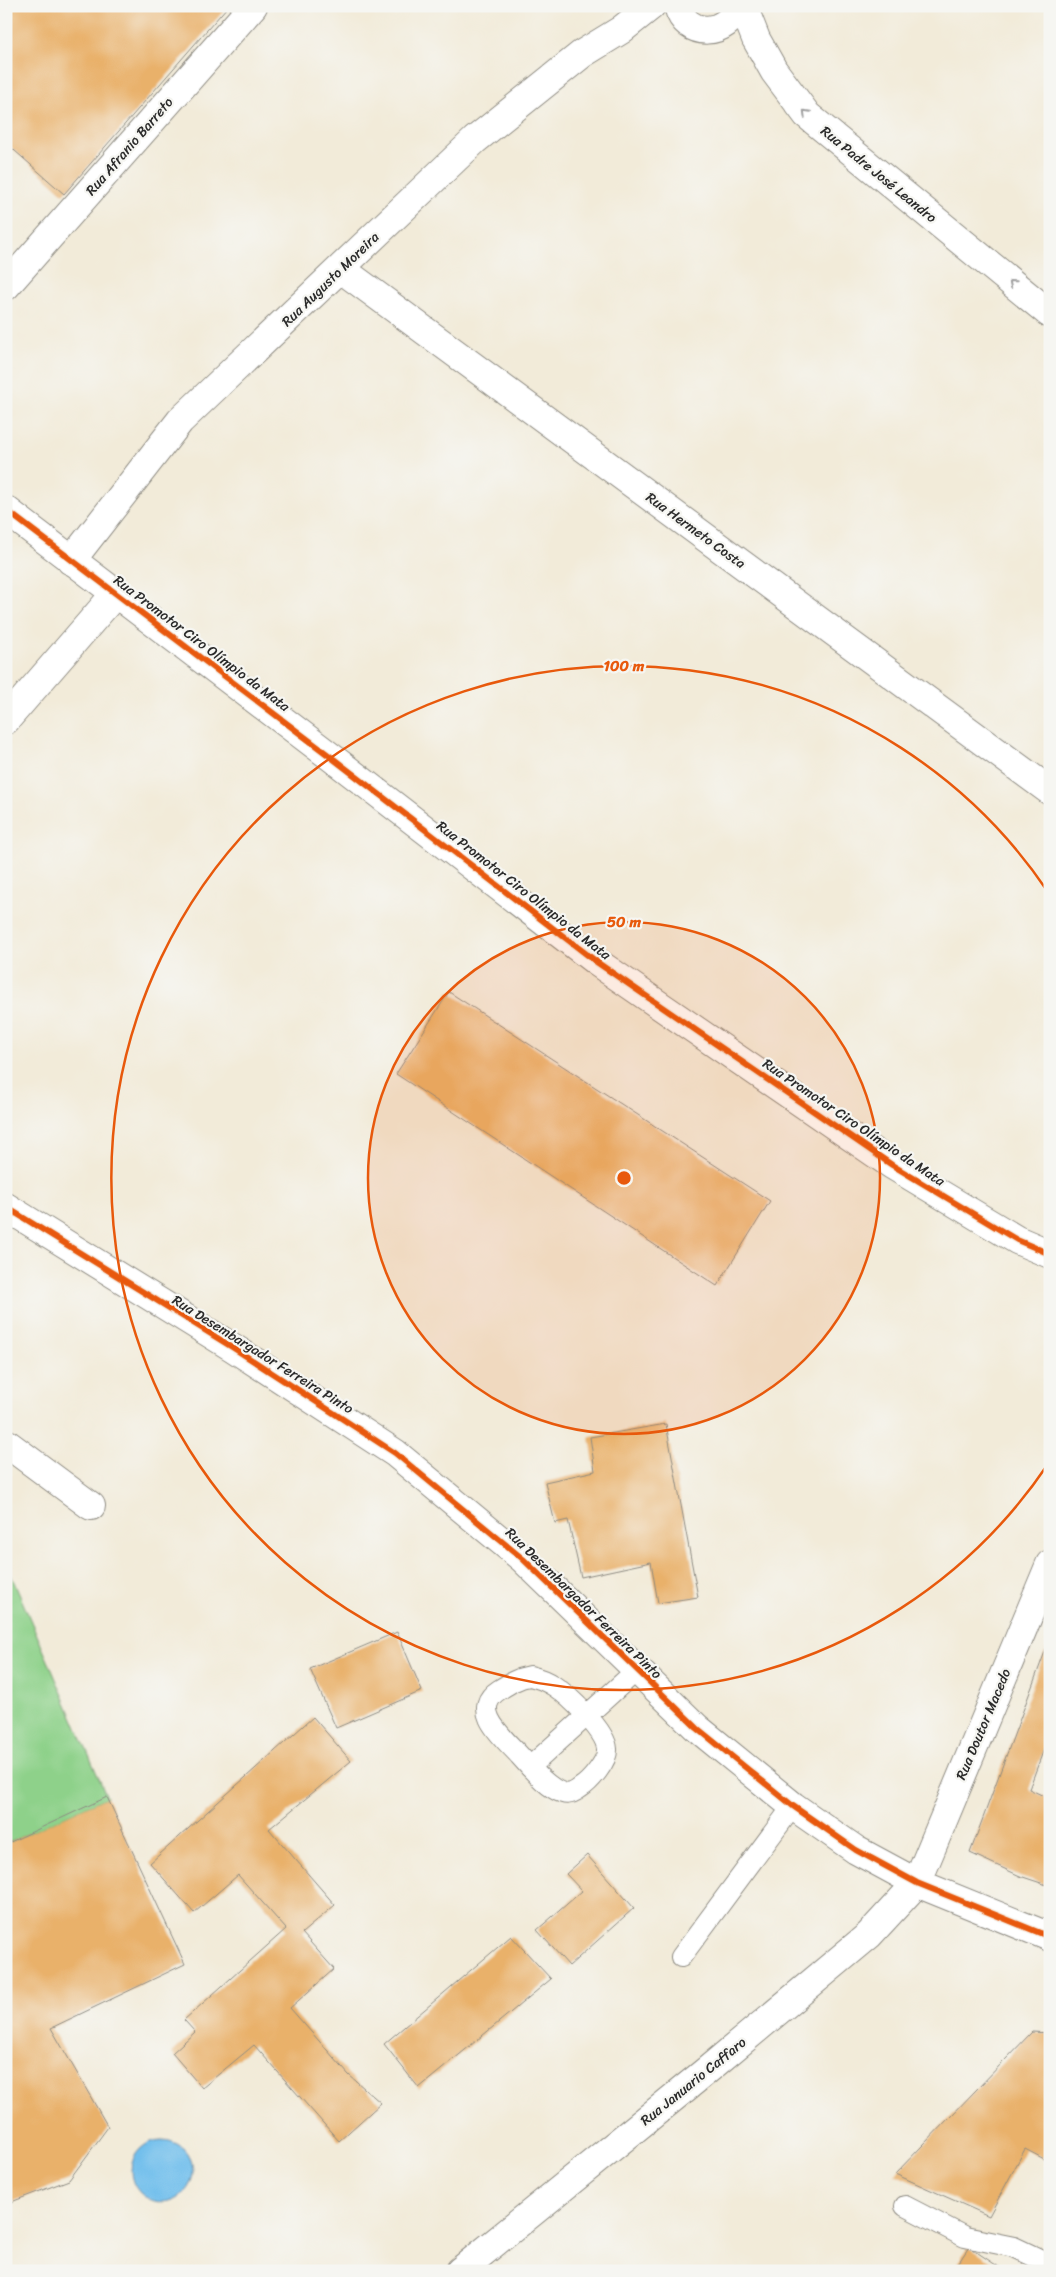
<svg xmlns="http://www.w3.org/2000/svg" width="1056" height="2277" font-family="Sriracha,sans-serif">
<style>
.green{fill:#8ed18a;stroke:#5c7e5a}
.water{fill:#72bfec;stroke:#4e758c}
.building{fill:#e9b16a}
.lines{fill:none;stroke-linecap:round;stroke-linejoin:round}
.service-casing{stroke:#8e8b82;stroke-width:22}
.minor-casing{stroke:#8e8b82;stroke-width:30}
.service{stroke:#fff;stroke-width:20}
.minor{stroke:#fff;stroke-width:28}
.cycleway-casing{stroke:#f6f6f2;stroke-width:9}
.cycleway{stroke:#e8590c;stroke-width:6}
.oneway{stroke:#a0a0a0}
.ring{fill:none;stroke:#e8590c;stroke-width:2.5}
.labels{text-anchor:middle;stroke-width:4.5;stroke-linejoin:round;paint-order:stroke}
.street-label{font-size:14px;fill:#2b2b2b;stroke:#f6f6f2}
.centre{fill:#e8590c;stroke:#f6f6f2;stroke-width:2.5}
.ring-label{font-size:15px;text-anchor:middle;font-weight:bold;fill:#e8590c;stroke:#f6f6f2;stroke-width:4.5;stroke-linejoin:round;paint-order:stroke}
</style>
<rect width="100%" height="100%" fill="#f6f6f2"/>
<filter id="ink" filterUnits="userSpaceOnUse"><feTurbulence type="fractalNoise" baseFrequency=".02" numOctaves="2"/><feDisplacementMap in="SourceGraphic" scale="10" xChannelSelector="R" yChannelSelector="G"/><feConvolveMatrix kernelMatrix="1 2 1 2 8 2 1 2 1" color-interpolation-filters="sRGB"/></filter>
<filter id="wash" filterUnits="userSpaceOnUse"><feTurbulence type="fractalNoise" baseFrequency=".0096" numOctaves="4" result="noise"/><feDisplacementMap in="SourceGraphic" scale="20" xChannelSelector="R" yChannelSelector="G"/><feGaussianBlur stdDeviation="1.12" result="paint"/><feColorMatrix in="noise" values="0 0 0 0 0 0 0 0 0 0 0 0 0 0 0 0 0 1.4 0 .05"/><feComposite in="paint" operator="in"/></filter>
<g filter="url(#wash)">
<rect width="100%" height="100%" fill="#f2ebd9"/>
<path class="green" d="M11,1575L107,1797L6,1844V1578Z"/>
<circle class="water" cx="162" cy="2171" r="31"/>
<g id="blocks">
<g class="building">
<path d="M6,6H228L64,194L6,143Z"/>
<path d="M449,992L770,1201L717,1286L396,1074Z"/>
<path d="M666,1424L698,1597L658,1603L651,1562L581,1577L568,1520L555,1523L545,1482L595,1471L590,1437Z"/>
<path d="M397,1632L422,1691L336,1728L310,1669Z"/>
<path d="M1046,1649L1050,1650V1733L1029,1789L1050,1799V1886L1020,1876L970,1853Z"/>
<path d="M313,1717L351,1761L269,1829L335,1905L302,1933L334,1969L290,2008L349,2075L381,2103L339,2141L254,2045L202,2088L172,2053L195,2032L184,2020L286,1929L238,1875L194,1913L150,1863Z"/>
<path d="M107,1797L185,1964L51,2028L108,2127L69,2180L6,2204V1844Z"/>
<path d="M587,1855L634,1908L569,1966L537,1930L582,1891L566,1874Z"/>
<path d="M511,1936L551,1979L419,2088L384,2044Z"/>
<path d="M1032,2032L1050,2033V2162L1025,2149L989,2216L895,2174Z"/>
<path d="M969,2247L1005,2271H953Z"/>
</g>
</g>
</g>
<g filter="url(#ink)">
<use href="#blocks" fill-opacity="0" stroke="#8e8b82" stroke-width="1"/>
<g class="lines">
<defs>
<g id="service">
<path d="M530,1676C539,1678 546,1681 554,1686C568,1695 606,1731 607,1749C608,1761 590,1782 580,1788C575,1792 569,1795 563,1793C547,1788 531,1768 520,1756C505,1739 468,1710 499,1690C510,1683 518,1678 530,1676Z"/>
<path d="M530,1767L637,1670"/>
<path d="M681,1957L793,1806"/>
<path d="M905,2206L965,2237L1014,2247L1050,2264"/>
</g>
<g id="minor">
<path d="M678,6C686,39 728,36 738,6"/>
<path d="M743,6L756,39L774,71L807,115L1050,314"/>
<path d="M341,269L1050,791"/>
<path d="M6,286L253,6"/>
<path d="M6,510L331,757L598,963L892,1165L1017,1240L1050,1254"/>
<path d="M71,561L180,421L475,140L582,54L621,30L651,6"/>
<path d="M6,720L116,593"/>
<path d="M6,1207L232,1347L395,1453L523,1559L697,1728L793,1806L856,1850L917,1883L1050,1937"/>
<path d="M6,1443L91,1506"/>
<path d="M460,2271L705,2072L869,1935L917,1883L1050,1564"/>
</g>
</defs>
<use href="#service" class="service-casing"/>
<use href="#minor" class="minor-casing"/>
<use href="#service" class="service"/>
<use href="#minor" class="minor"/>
<defs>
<g id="cycleway">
<path d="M6,510L331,757L598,963L892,1165L1017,1240L1050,1254"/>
<path d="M6,1207L232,1347L395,1453L523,1559L697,1728L793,1806L856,1850L917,1883L1050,1937"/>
</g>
</defs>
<use href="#cycleway" class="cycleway-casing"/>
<use href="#cycleway" class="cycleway"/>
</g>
<defs><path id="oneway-chevron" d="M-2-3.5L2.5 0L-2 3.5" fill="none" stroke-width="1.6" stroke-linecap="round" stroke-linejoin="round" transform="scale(1.25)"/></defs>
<g class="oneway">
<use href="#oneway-chevron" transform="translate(806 113) rotate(-135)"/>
<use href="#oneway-chevron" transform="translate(1012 283) rotate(-141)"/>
</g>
</g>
<circle cx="624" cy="1178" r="256" fill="#e8590c" fill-opacity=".12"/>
<g class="ring">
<circle cx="624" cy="1178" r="256"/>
<path d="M1048 1464A512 512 0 1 1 1048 892"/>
</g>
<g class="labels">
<g class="street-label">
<text transform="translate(129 146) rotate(-49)" y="5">Rua Afranio Barreto</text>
<text transform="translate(879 174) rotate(39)" y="5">Rua Padre José Leandro</text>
<text transform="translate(330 279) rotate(-44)" y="5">Rua Augusto Moreira</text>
<text transform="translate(696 530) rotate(36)" y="5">Rua Hermeto Costa</text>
<text transform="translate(202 643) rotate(37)" y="5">Rua Promotor Ciro Olímpio da Mata</text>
<text transform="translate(524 890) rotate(38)" y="5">Rua Promotor Ciro Olímpio da Mata</text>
<text transform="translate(854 1122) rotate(34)" y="5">Rua Promotor Ciro Olímpio da Mata</text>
<text transform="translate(263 1354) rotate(32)" y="5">Rua Desembargador Ferreira Pinto</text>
<text transform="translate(584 1603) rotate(44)" y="5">Rua Desembargador Ferreira Pinto</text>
<text transform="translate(983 1724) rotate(-67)" y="5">Rua Doutor Macedo</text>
<text transform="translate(693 2081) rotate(-39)" y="5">Rua Januario Caffaro</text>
</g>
</g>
<circle cx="624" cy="1178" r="8" class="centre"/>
<g class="ring-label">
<text x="624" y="671">100 m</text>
<text x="624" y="927">50 m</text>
</g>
<rect width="1056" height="2277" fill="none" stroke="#f6f6f2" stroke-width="25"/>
</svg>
